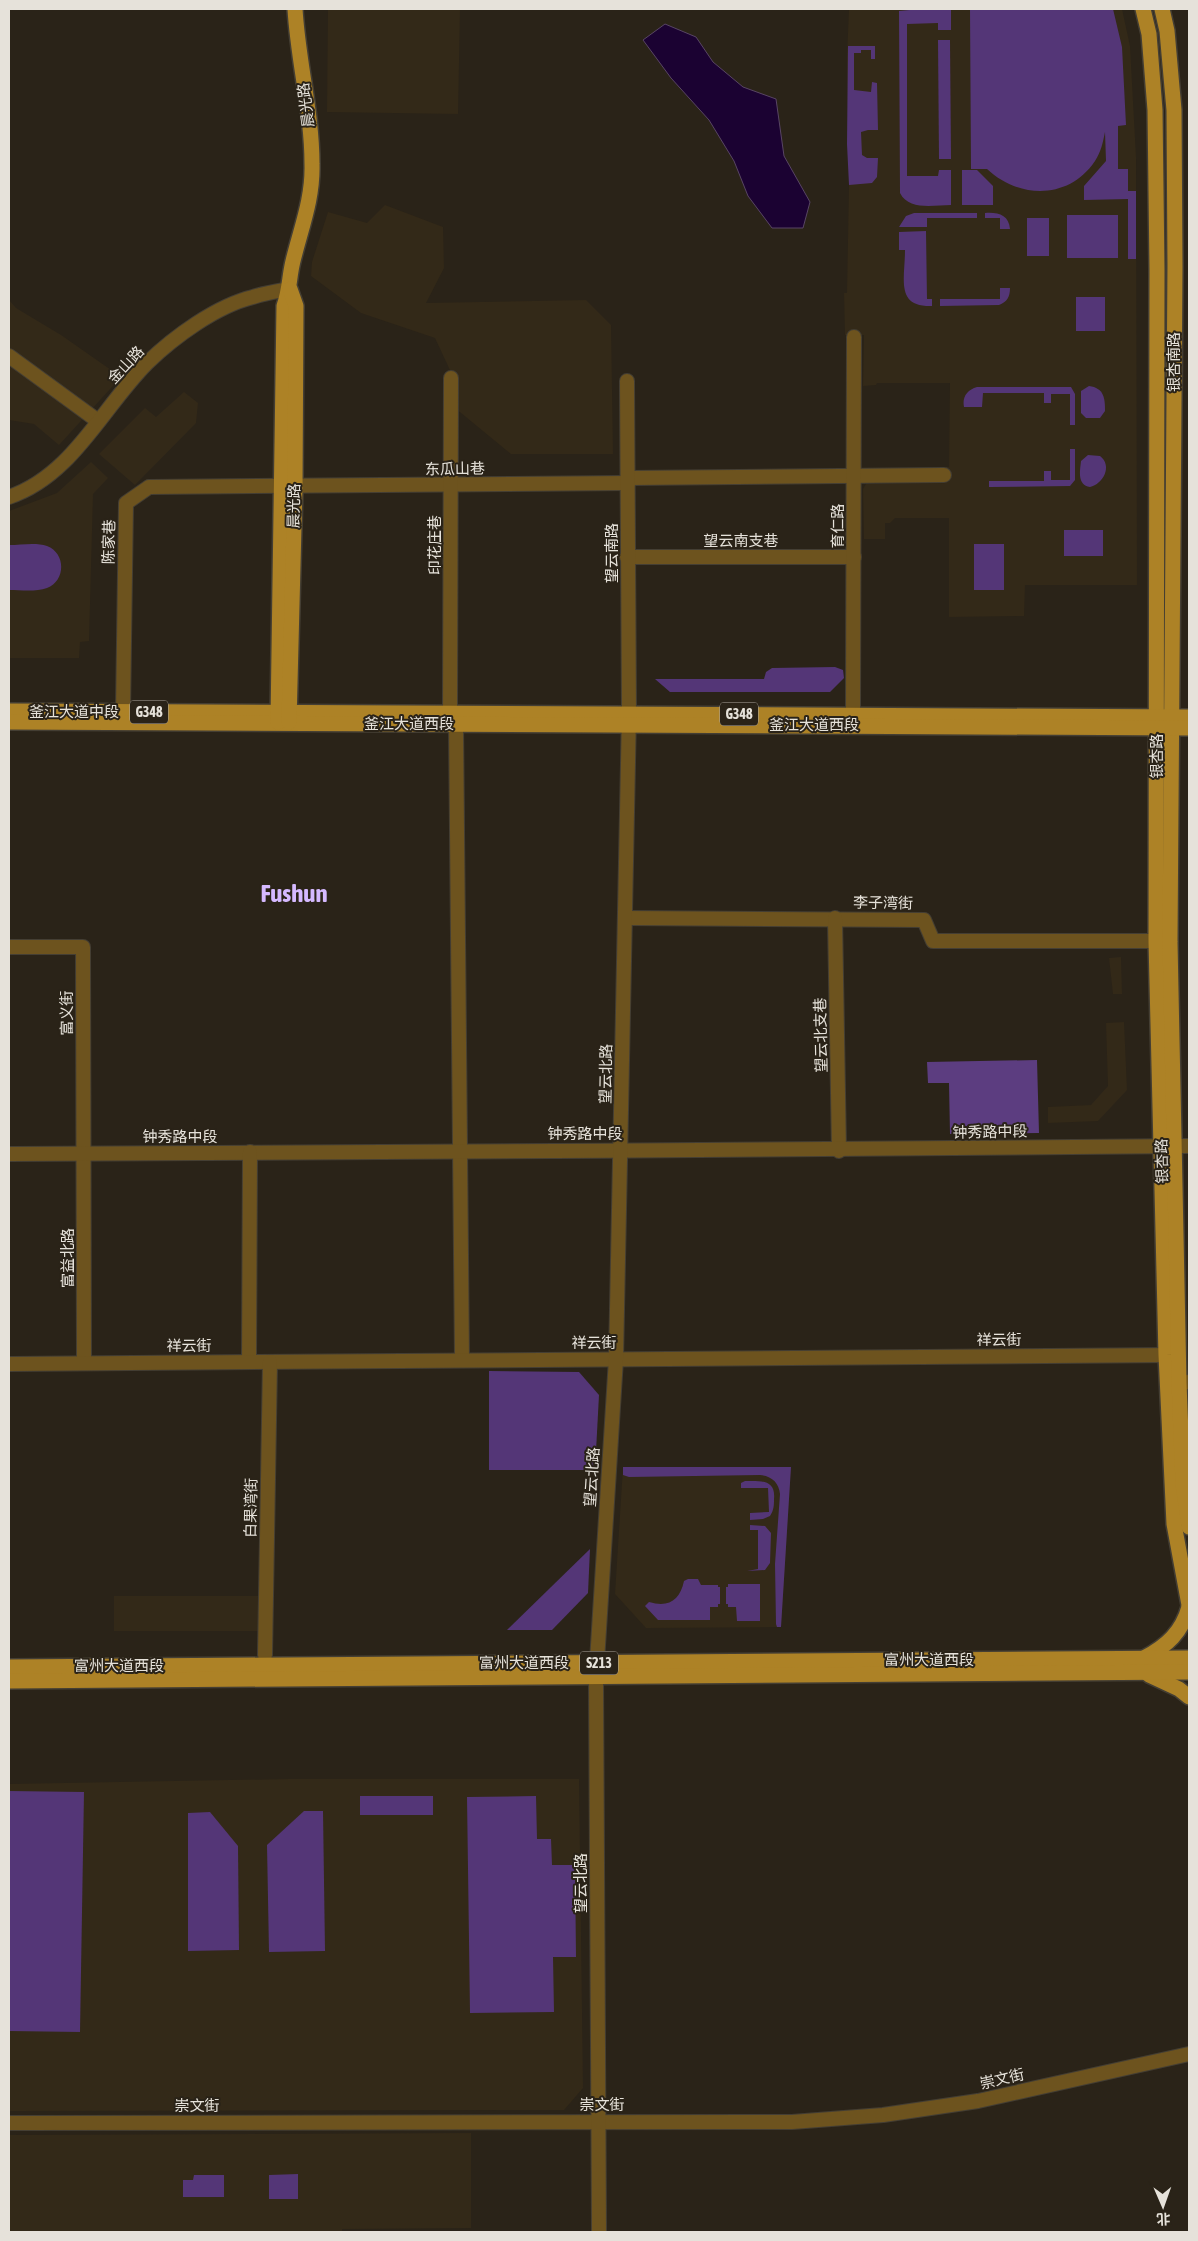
<svg xmlns="http://www.w3.org/2000/svg" width="1198" height="2241" font-family="'Asap Condensed','Noto Sans SC',sans-serif">
<style>
.built{fill:#332918}
.green{fill:#543677}
.forest{fill:#5c3d80}
.water{fill:#1b0232;stroke:#584564}
.lines{fill:none;stroke-linecap:round;stroke-linejoin:round}
.minor-casing{stroke:#443e33;stroke-width:16}
.major-casing{stroke:#443e33;stroke-width:18}
.minor{stroke:#6d531e;stroke-width:14}
.major{stroke:#ad8226;stroke-width:15}
.labels{text-anchor:middle;stroke-width:4;stroke-linejoin:round;paint-order:stroke}
.shield{fill:#2a2318;stroke:#aea9a0;stroke-width:1}
.shield-label{font-size:14px;font-weight:bold;fill:#e6e2da}
.street-label{font-size:15px;fill:#e6e2da;stroke:#2a2318}
.town-label{font-size:25px;font-weight:bold;fill:#d5b9ff;stroke:#2a2318}
</style>
<rect width="100%" height="100%" fill="#2a2318"/>
<g class="built">
<path d="M328,9H460L458,114L327,112Z"/>
<path d="M849,9H1122L1130,46L1136,157L1137,585H1025L1024,616L949,617V518H895L890,523H885V539H864L863,489L866,484L945,483L946,467H949L950,383H877L876,385L863,386L864,335H845L844,293H847L849,186L847,57Z"/>
<path d="M385,205L443,227L444,268L426,303L586,300L611,325L613,454H511L455,408V381L435,338L361,313L311,276L312,262L328,212L367,223Z"/>
<path d="M9,300L16,308L61,335L121,377L59,445L34,424L9,420Z"/>
<path d="M184,392L198,403L196,423L135,485L99,454L145,408L156,417Z"/>
<path d="M91,462L108,478L93,494L89,641L80,642L79,658H9V511L57,493Z"/>
<path d="M1121,957L1122,994H1113L1109,958Z"/>
<path d="M1124,1022L1127,1090L1098,1121L1048,1123V1107L1091,1105L1108,1086L1106,1023Z"/>
<path d="M623,1467H791L781,1627L646,1628L615,1594Z"/>
<rect x="114" y="1596" width="144" height="35"/>
<path d="M290,1779H579L583,2088L564,2110L9,2111V1784Z"/>
<path d="M471,2133V2228L342,2229V2232H9V2135Z"/>
</g>
<g class="green">
<path d="M920,9H951V30H938V23L907,24V176H938L939,170H951V205C934,205 909,211 900,193L899,11Z"/>
<path d="M970,9H1113L1122,47L1126,125L1118,126V169H1128V191H1136V259H1128V199L1084,200V186L1106,161L1105,132C1103,142 1101,152 1095,161C1069,200 1019,199 987,169H971Z"/>
<path d="M938,40H950L951,159H939Z"/>
<path d="M875,46V59H871V50H861V53H854V90L871,92L872,82L877,83L878,130H868L861,132L862,155L867,158H878L877,177L872,183L849,185L847,144L848,46Z"/>
<path d="M962,170H977L993,186V205H962Z"/>
<path d="M914,213H977V218H927V227H899L906,216Z"/>
<path d="M985,213C998,212 1009,215 1010,229H1000V218H985Z"/>
<rect x="1067" y="215" width="51" height="43"/>
<rect x="1027" y="218" width="22" height="38"/>
<path d="M926,231L927,299H932V306C895,307 905,279 905,250H899V232Z"/>
<path d="M1000,288H1010C1010,297 1007,302 999,305L940,306V299H1000Z"/>
<rect x="1076" y="297" width="29" height="34"/>
<path d="M1089,386C1104,388 1105,398 1105,411L1100,418H1086L1081,413V391Z"/>
<path d="M977,387H1071L1075,394V425H1070V394H1051V403H1044V393H983L982,407H964C962,397 967,390 977,387Z"/>
<path d="M1070,449H1075V480L1070,486L989,487V481H1044V471H1051V480H1070Z"/>
<path d="M1088,455L1100,456C1113,466 1103,484 1090,487C1077,485 1080,471 1081,461Z"/>
<rect x="1064" y="530" width="39" height="26"/>
<rect x="974" y="544" width="30" height="46"/>
<path d="M9,545C21,545 36,542 47,546C66,553 66,581 47,588C36,592 21,590 9,590Z"/>
<path d="M835,667L843,670L844,678L830,692H670L655,679H764L766,672L772,668Z"/>
<path d="M489,1371L579,1372L599,1395L595,1470H489Z"/>
<path d="M623,1467H791L781,1627H777L776,1624L775,1564L780,1494C779,1483 772,1476 760,1475L629,1477L623,1475Z"/>
<path d="M745,1481C760,1481 776,1479 774,1499C774,1505 774,1510 770,1516L763,1519L750,1520V1513L769,1512L768,1488H741V1483Z"/>
<path d="M750,1525L765,1526L771,1533L770,1563L765,1570L747,1571L758,1569V1530H750Z"/>
<path d="M590,1549L588,1593L552,1630H507Z"/>
<path d="M688,1579H698L701,1585H718V1587H720V1604H718V1607H710V1620H658L645,1606L649,1602C669,1608 680,1600 684,1581Z"/>
<path d="M728,1584H760V1621H737L736,1607H728V1604H726V1587H728Z"/>
<path d="M9,1791L84,1792L80,2032L9,2031Z"/>
<rect x="360" y="1796" width="73" height="19"/>
<path d="M536,1796L537,1839H551L552,1865H575L576,1957H553L554,2012L470,2013L467,1797Z"/>
<path d="M304,1811H323L325,1951L269,1952L267,1845Z"/>
<path d="M210,1812L238,1846L239,1950L188,1951V1813Z"/>
<path d="M298,2174V2199H269V2175Z"/>
<path d="M194,2175H224V2197H183V2180H193Z"/>
</g>
<path class="forest" d="M1037,1060L1039,1133L950,1134L949,1083H928L927,1062Z"/>
<path class="water" d="M665,24L696,37L713,62L743,87L776,99L784,156L810,202L803,228H772L748,196L734,161L709,120L671,78L643,40Z"/>
<g class="lines">
<defs>
<g id="minor">
<path d="M9,356L98,421"/>
<path d="M628,478L944,475"/>
<path d="M9,497C72,476 102,408 147,363C174,337 216,306 253,297C265,293 278,291 290,289"/>
<path d="M627,557H854"/>
<path d="M123,712L126,503L149,487L628,483"/>
<path d="M450,713L451,378"/>
<path d="M853,714L854,337"/>
<path d="M456,724L462,1360"/>
<path d="M625,918L924,920L933,941H1156"/>
<path d="M835,918L839,1151"/>
<path d="M9,947H83L84,1363"/>
<path d="M9,1154C402,1151 796,1151 1189,1146"/>
<path d="M249,1362L250,1152"/>
<path d="M9,1364L1175,1355"/>
<path d="M1179,1383L1189,1382"/>
<path d="M265,1655L270,1362"/>
<path d="M9,2123L792,2122L883,2115L978,2101L1189,2054"/>
<path d="M599,2232L596,1677L616,1359L629,713L627,381"/>
</g>
<g id="major">
<path d="M1143,9L1149,34L1155,110L1157,270L1156,941L1166,1355L1174,1524L1189,1605"/>
<path d="M1162,9L1167,31L1174,110L1175,266L1170,942L1179,1383L1183,1484L1189,1527"/>
<path d="M9,711L1189,717"/>
<path d="M9,722L1189,728"/>
<path d="M278,722L284,306C290,289 289,277 293,261C301,228 313,199 312,164C312,112 298,61 295,9"/>
<path d="M289,722L295,487L296,306L290,289"/>
<path d="M1144,1658C1167,1646 1182,1632 1189,1607"/>
<path d="M9,1667L1189,1658"/>
<path d="M1149,1675L1179,1689L1189,1697"/>
<path d="M9,1681L1189,1672"/>
</g>
</defs>
<use href="#minor" class="minor-casing"/>
<use href="#major" class="major-casing"/>
<use href="#minor" class="minor"/>
<use href="#major" class="major"/>
</g>
<g class="labels">
<g class="shield">
<rect x="130" y="700.5" width="38" height="23" rx="4"/>
<rect x="720" y="702.5" width="38" height="23" rx="4"/>
<rect x="580" y="1651.5" width="38" height="23" rx="4"/>
</g>
<g class="shield-label">
<text x="149" y="717">G348</text>
<text x="739" y="719">G348</text>
<text x="599" y="1668">S213</text>
</g>
<g class="street-label">
<text transform="translate(306 105) rotate(-97)" y="5">晨光路</text>
<text transform="translate(1174 362) rotate(-90)" y="5">银杏南路</text>
<text transform="translate(126 365) rotate(-47)" y="5">金山路</text>
<text transform="translate(455 469) rotate(-1)" y="5">东瓜山巷</text>
<text transform="translate(294 506) rotate(-89)" y="5">晨光路</text>
<text transform="translate(838 526) rotate(-90)" y="5">育仁路</text>
<text x="741" y="546">望云南支巷</text>
<text transform="translate(109 542) rotate(-89)" y="5">陈家巷</text>
<text transform="translate(435 545) rotate(-90)" y="5">印花庄巷</text>
<text transform="translate(612 553) rotate(-90)" y="5">望云南路</text>
<text x="74" y="717">釜江大道中段</text>
<text x="409" y="729">釜江大道西段</text>
<text x="814" y="730">釜江大道西段</text>
<text transform="translate(1157 756) rotate(-90)" y="5">银杏路</text>
<text transform="translate(883 903) rotate(1)" y="5">李子湾街</text>
<text transform="translate(67 1013) rotate(-90)" y="5">富义街</text>
<text transform="translate(821 1035) rotate(-91)" y="5">望云北支巷</text>
<text transform="translate(606 1074) rotate(-89)" y="5">望云北路</text>
<text transform="translate(990 1132) rotate(-1)" y="5">钟秀路中段</text>
<text x="585" y="1139">钟秀路中段</text>
<text x="180" y="1142">钟秀路中段</text>
<text transform="translate(1162 1161) rotate(-91)" y="5">银杏路</text>
<text transform="translate(68 1258) rotate(-90)" y="5">富益北路</text>
<text x="999" y="1345">祥云街</text>
<text x="594" y="1348">祥云街</text>
<text x="189" y="1351">祥云街</text>
<text transform="translate(592 1477) rotate(-86)" y="5">望云北路</text>
<text transform="translate(251 1508) rotate(-89)" y="5">白果湾街</text>
<text x="929" y="1665">富州大道西段</text>
<text x="524" y="1668">富州大道西段</text>
<text x="119" y="1671">富州大道西段</text>
<text transform="translate(581 1883) rotate(-90)" y="5">望云北路</text>
<text transform="translate(1002 2079) rotate(-13)" y="5">崇文街</text>
<text x="602" y="2110">崇文街</text>
<text x="197" y="2111">崇文街</text>
</g>
<g class="town-label">
<text x="294" y="902">Fushun</text>
</g>
</g>
<rect width="1198" height="2241" fill="none" stroke="#e6e2da" stroke-width="20"/>
<g transform="translate(1163 2206) rotate(178)" stroke="#2a2318" stroke-width="4" paint-order="stroke">
<path d="M0-4L9 19L0 12L-9 19Z" fill="#e6e2da"/>
<text y="-8" font-size="14" font-weight="bold" text-anchor="middle" fill="#e6e2da">北</text>
</g>
</svg>
